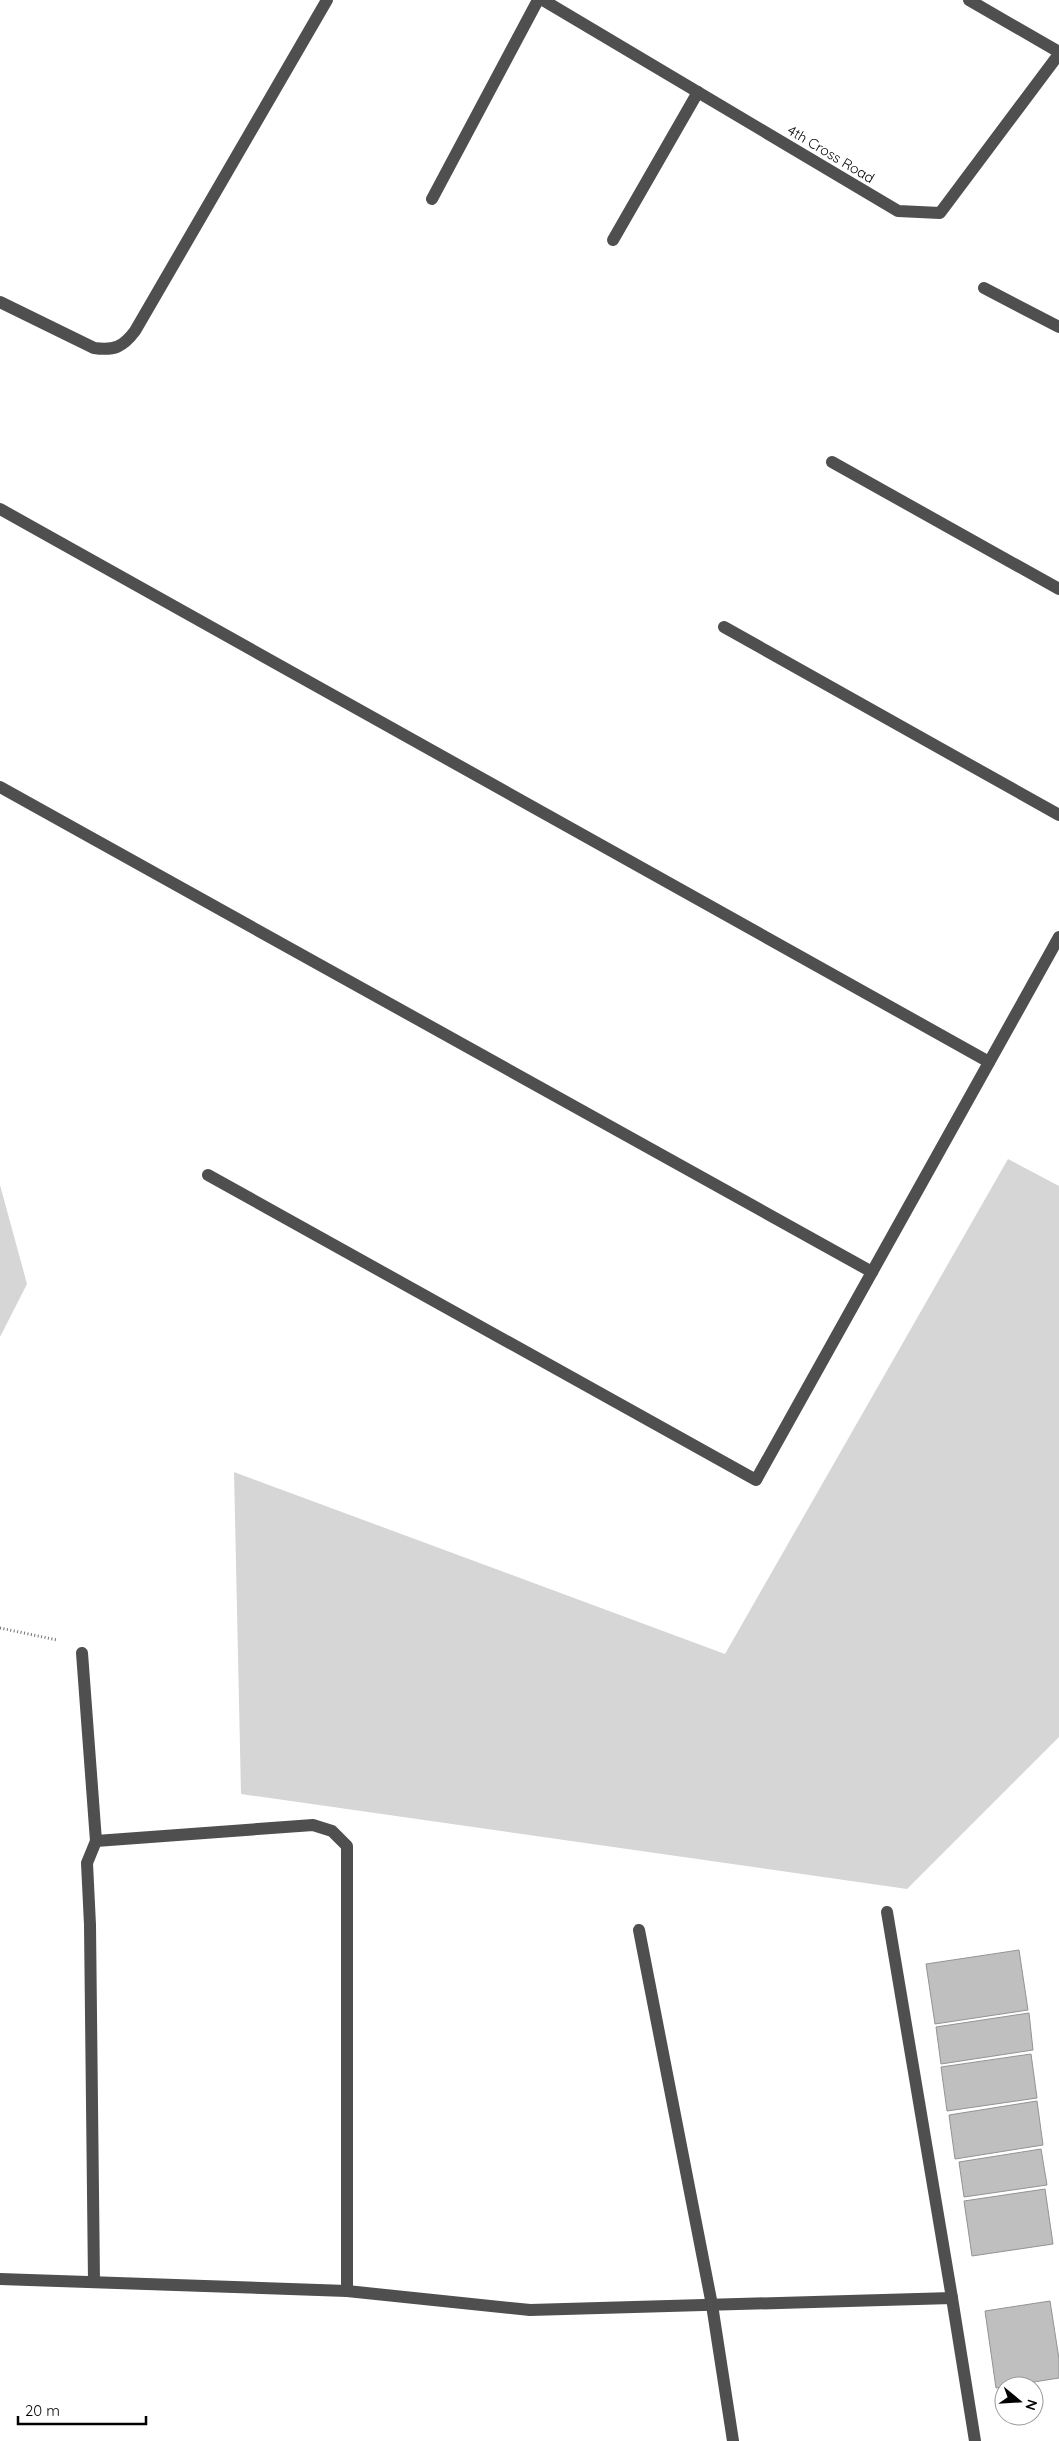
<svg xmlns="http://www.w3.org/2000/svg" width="1059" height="2441" font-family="Quicksand,sans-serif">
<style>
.green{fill:#d6d6d6}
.building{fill:#bfbfbf;stroke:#939393}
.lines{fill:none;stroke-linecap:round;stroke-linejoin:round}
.path{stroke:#717171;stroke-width:3;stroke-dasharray:1 2.5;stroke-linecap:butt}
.minor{stroke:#4f4f4f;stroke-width:12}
.labels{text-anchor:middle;stroke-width:5;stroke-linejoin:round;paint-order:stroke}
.street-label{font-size:14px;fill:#000;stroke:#fff}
</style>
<rect width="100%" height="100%" fill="#fff"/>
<g class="green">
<path d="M1008,1159L1059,1186V1737L907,1889L241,1794L234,1472L725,1654Z"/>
<path d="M0,1185L27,1284L0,1337Z"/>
</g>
<g class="building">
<path d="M1019,1950L1028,2010L935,2024L926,1964Z"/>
<path d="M1029,2013L1033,2050L941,2064L936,2027Z"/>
<path d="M1031,2054L1037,2098L947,2111L941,2067Z"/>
<path d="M1037,2101L1043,2145L955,2159L949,2115Z"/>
<path d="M1041,2149L1047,2185L964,2197L959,2162Z"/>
<path d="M1045,2189L1053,2244L972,2256L964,2201Z"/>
<path d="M1050,2301L1059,2359V2378L996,2388L985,2311Z"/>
</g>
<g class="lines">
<path class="path" d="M0,1628L57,1640"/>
<g class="minor">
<path d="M543,0L898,211L940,213L1059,54"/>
<path d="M969,0L1059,52"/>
<path d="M432,199L538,0"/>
<path d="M613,240L698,92"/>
<path d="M984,288L1059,327"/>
<path d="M0,302L94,348C114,351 123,347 135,331L327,0"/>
<path d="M832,462L1059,589"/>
<path d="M0,509L989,1062"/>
<path d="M724,627L1059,815"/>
<path d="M0,787L872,1272"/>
<path d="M208,1175L756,1480L1059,937"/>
<path d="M82,1653L96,1841"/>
<path d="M887,1912L952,2298"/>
<path d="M639,1930L712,2305L733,2441"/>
<path d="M0,2279L347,2291L530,2310L952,2298L975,2441"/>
<path d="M94,2282L90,1925L87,1863L96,1841L313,1825L332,1831L347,1846V2291"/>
</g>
</g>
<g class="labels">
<g class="street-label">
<text transform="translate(831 154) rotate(31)" y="5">4th Cross Road</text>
</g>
</g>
<g transform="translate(1019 2401) rotate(108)"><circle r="24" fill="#ffffff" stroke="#999999"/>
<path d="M0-4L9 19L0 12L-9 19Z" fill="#000000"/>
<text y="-8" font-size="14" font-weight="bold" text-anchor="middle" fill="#000000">N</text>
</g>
<path d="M18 2416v8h128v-8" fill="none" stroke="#000000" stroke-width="2.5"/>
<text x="25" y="2416" font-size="15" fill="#000000" stroke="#ffffff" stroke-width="4" paint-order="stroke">20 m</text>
</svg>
